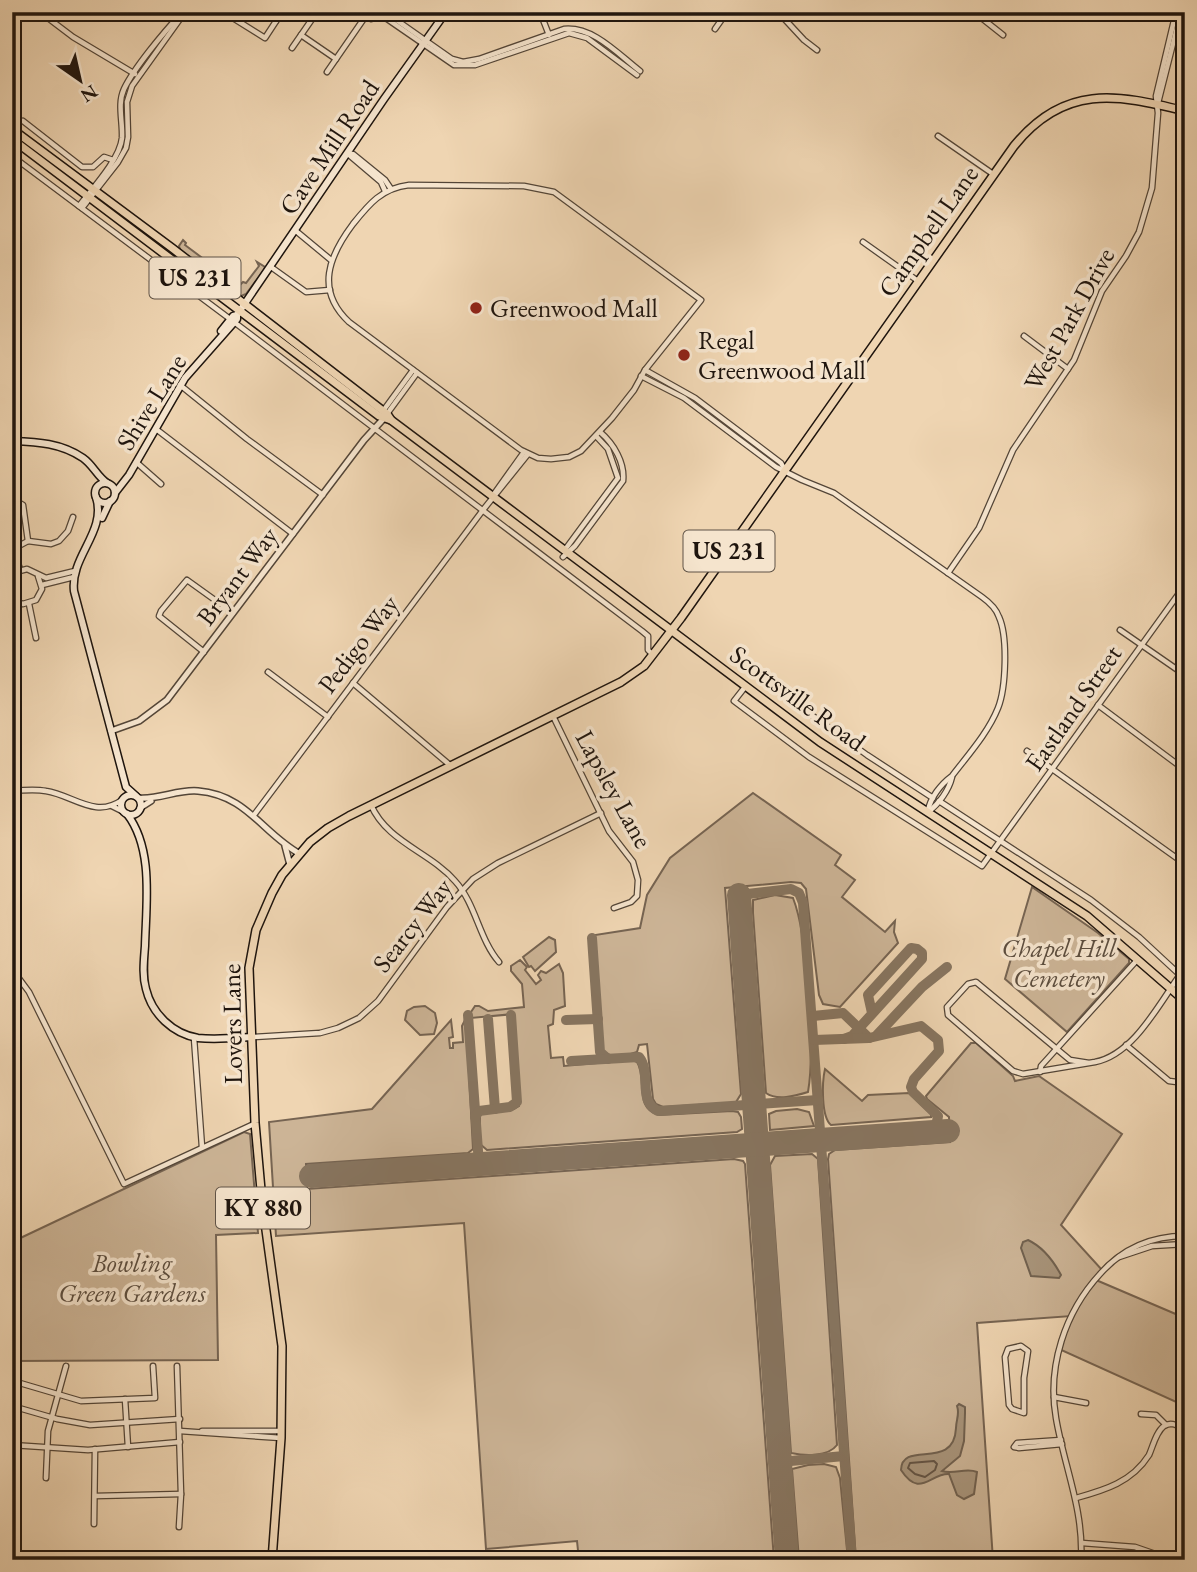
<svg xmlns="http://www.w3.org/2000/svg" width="1197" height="1572" font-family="'EB Garamond',serif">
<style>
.green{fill:#ccb496;stroke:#766452;stroke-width:2}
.water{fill:#a8947a;stroke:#71614f;stroke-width:2}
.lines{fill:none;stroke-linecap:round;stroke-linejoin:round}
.shore{stroke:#645444;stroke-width:2}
.taxiway{stroke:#877560;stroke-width:10}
.runway{stroke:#877560;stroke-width:24}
.minor-casing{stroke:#534537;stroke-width:7}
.tertiary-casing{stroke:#534537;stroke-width:8}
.secondary-casing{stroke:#1f150e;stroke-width:9}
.primary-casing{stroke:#1f150e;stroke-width:10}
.minor{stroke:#f5e4cd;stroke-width:4.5}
.tertiary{stroke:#f5e4cd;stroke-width:5}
.secondary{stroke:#f5e4cd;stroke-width:6}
.primary{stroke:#efd5b2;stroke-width:7}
.poi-dot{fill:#8f2418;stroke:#f5e4cd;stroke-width:2.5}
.labels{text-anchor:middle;stroke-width:7;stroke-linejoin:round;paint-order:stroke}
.shield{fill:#f5e4cd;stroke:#5f5347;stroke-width:2}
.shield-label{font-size:24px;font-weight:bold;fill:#1f150e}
.street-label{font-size:26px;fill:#1f150e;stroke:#f5e4cd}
.poi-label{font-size:26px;fill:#1f150e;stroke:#f5e4cd;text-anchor:start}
.park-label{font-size:26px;font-style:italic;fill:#5c4d3e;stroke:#f5e4cd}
</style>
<rect width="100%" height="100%" fill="#efd5b2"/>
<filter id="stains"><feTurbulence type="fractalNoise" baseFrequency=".00286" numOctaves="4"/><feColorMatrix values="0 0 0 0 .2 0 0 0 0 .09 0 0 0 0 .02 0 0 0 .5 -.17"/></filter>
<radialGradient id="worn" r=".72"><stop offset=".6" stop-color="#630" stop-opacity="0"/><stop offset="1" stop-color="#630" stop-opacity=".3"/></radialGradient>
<g class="green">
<path d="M183,240L186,243L185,245L213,266L216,265L241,284L243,282L246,283L259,266L257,262L265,267L264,270L246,294L241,296L197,261L181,252L179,246Z"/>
<path d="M753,793L841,855L835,865L855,880L842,897L885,932L895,921L894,932L898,943L840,1007L823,1004L819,995L806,889L801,883L791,882L725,888L741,1094L736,1102L731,1103L663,1107L656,1104L653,1099L647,1044L639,1045L637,1052C627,1056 611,1059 603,1051L595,935L640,928L647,895L670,858Z"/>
<path d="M1032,887L1098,933L1129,959V963L1067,1032L1005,979Z"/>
<path d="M775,895L793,898C808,936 815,1052 808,1092C795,1096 777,1101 766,1093L753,913V900Z"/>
<path d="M549,937L555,940L556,952L535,971L531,966L529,967L523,957Z"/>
<path d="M520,960L527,967L525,970L536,984L541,980L538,975L541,971L546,973L559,964L563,973L565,1006L554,1010L553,1024L548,1026L551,1058L563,1057L564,1066L632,1060L637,1062C648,1079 633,1108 659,1115L732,1111L738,1112L741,1117L742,1129L737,1132L487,1150L480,1144V1116L483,1112L514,1109L519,1106L514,1014L471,1018V1012L475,1006H479L488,1011L524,1007L522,984L511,971V966Z"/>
<path d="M425,1006L435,1013L437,1023L434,1034L420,1035L405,1020L407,1011L414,1007Z"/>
<path d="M466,1018L473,1149L468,1153L306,1164L307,1189L734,1159L743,1161L745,1164L774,1560H579L577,1541L486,1549L464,1223L276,1236L269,1122L372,1109L451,1020L453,1037L449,1038L450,1048H453V1043L463,1042L462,1026Z"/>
<path d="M971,1043H976L1013,1076L1015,1081L1039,1076L1122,1134L1061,1225L1103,1271L1096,1280L1185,1318V1406L1059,1349L1071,1316L977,1323L993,1560H856L828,1159L829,1154L835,1150L950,1142L949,1117L927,1099L926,1096Z"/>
<path d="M825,1069L862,1101L868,1095L909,1093L931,1114V1117L831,1125C821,1117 822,1082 825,1069Z"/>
<path d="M797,1109L809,1112L814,1126L770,1130L769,1114L776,1111Z"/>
<path d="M244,1132L250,1134L258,1233L216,1235L218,1360L12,1361V1242Z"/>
<path d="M812,1154L818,1159L837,1445C828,1457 805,1456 791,1453L770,1165L775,1156Z"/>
<path d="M824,1464L836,1467L840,1478L848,1560H799L792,1469L808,1465Z"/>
</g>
<g class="water">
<path d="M1028,1240C1043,1247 1054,1262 1061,1275L1059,1278L1031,1276L1021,1248L1023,1242Z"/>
<path d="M959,1404L965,1407V1413L964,1441L960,1456L942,1471C954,1475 966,1467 977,1472L974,1494L964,1499L957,1495L949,1474C930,1473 920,1499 901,1470C902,1439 954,1472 956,1428C956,1420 960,1414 957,1406Z"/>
</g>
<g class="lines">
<path class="shore" d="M934,1461L937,1464L935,1470L925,1477L915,1474L908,1468L910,1463Z"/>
<g class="taxiway">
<path d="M739,895L791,889L799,893L803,903L852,1560"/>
<path d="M592,938L600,1052L608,1059"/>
<path d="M468,1015L479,1164"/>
<path d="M813,1016L843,1013L869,1038L921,1026L938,1040L939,1051L914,1079L911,1087L913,1092L938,1116L936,1127L926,1132"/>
<path d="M488,1019L495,1109"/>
<path d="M566,1020L598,1019"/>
<path d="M877,1035L922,987L947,967"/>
<path d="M844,1039L852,1036L922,959V953L917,949L911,948L868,995L872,1013"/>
<path d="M814,1040L869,1038"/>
<path d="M571,1061L639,1057C652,1073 637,1101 658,1111L818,1100"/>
<path d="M475,1117L479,1111L510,1107L517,1102L511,1015"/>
<path d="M780,1462L844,1456"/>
</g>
<g class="runway">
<path d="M739,895L787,1560"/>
<path d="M311,1176L948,1131"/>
</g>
<defs>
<g id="minor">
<path d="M40,12L73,37L135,74"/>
<path d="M263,12L276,21"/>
<path d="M377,12L454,65H475L569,33L587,38L637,75"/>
<path d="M385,12L452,59L463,62L479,59L564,29C593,26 618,54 640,71"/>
<path d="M540,12L549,35"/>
<path d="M778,12L804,40L817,50"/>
<path d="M974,12L1003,35"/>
<path d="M1168,12L1185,18"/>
<path d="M233,18L265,38L282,12"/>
<path d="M715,29L727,12"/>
<path d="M301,35L336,59"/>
<path d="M292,48L317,12"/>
<path d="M327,72L365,17L371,19L376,12"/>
<path d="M1158,103L1181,12"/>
<path d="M23,121L82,167H93L104,157L113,160"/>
<path d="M938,136L993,174"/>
<path d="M348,154H353L385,180L391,189"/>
<path d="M348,154L381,182L385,191"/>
<path d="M12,156L230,319"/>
<path d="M12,165L16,159"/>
<path d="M409,185L524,186L554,192L701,300L645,370L634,390L612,418L581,451L569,457L551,459L538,458L521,450L349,322C315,290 329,256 353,224C369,204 382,188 409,185Z"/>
<path d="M79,206C92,189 120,159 122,138C123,122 117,104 124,89C134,68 164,32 180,15"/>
<path d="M82,208L118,162L126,148L128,137L127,102L132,86L185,12"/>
<path d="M296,231L331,260"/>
<path d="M863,242L918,281"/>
<path d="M271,267L306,292L330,290"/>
<path d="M234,322L642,631L648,636V650L653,655"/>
<path d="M1024,336L1068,369"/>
<path d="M645,370L695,398L781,463L785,470"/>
<path d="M641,376L684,398L776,467L802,480L834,493L982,597C989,602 996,608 999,617C1008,637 1006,688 998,708C988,733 968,755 952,776C941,784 930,798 928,811"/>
<path d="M180,385L247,439L323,495"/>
<path d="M383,411L413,370"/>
<path d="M387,414L417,373"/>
<path d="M156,429L293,534"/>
<path d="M136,462L161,484"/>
<path d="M494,494L524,452"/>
<path d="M12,502L16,501L23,505L28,541"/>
<path d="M12,547L20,569"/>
<path d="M13,549L28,541L51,544L59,541L68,531L73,517"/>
<path d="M564,551L618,478L608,449L596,436"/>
<path d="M563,557L575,546L623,481C625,463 614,444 600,432"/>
<path d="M12,573L27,569L46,578L75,571"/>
<path d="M948,573L979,528L1013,450L1074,360L1102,291L1126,256L1139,232L1152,188L1158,113L1156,96L1176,12"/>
<path d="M42,585L74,577"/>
<path d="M12,601L23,604L36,600L42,589L38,576"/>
<path d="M29,604L36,638"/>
<path d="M1120,630L1185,675"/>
<path d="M204,652L159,616L161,611L187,580L233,613"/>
<path d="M268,672L328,717"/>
<path d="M756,675L867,755L933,798"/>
<path d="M353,683L451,766"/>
<path d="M745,687L734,701L809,757L982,866L1185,585"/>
<path d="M1098,705L1185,770"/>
<path d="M553,716L609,831L633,862L638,880L637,896L631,902L614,908"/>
<path d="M1027,751L1185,864"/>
<path d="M12,791C23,790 36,789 46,791C73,795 95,819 122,800"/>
<path d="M939,801L1091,900L1139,937L1180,975"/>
<path d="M371,805C387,842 430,852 455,881C476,904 479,939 499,962"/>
<path d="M112,806L124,812"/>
<path d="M928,812C939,804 949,790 952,777"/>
<path d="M254,815L483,510L528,454"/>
<path d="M12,969L29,992L124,1184L254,1124"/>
<path d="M252,1037L320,1033L338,1028L359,1018L378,1001L447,907L473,879L498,863L601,813"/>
<path d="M194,1038L202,1147"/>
<path d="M1126,1045L1169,1081L1185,1083"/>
<path d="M1089,1063L1070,1060L976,982L968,984L947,1007L948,1015L1013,1071L1023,1074L1095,1062C1136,1054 1161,999 1185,968"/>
<path d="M1040,1072L1041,1066L1138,959"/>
<path d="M1119,1257L1152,1246L1185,1244"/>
<path d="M1021,1346L1028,1351L1024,1378V1413L1012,1409L1009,1405L1005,1357L1008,1349Z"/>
<path d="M177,1366L181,1494L179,1527"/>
<path d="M13,1381L81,1401L155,1398L153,1366"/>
<path d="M13,1382L17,1366"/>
<path d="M1054,1397L1086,1403"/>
<path d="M125,1399L128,1447"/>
<path d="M12,1406L57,1419L90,1425L180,1419"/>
<path d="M1141,1414L1156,1415L1166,1425"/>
<path d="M180,1431L281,1438"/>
<path d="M202,1431H280"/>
<path d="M1061,1440L1017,1443L1014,1447L1019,1448L1062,1444"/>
<path d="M12,1445L88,1450L180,1442"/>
<path d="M46,1478L48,1431L66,1366"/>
<path d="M95,1496L181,1494"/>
<path d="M1076,1498C1105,1490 1132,1482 1149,1455C1153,1446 1156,1432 1164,1426C1171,1421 1178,1426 1185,1429"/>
<path d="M94,1524L95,1449"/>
<path d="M1082,1543L1135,1547L1161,1556L1185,1558"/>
<path d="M1081,1560C1084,1510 1064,1466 1056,1418C1047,1366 1065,1312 1100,1274C1122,1249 1151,1236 1185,1236"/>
</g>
<g id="tertiary">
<path d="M111,731L139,721L167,700L364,440L386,416"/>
<path d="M138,798C159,800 178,789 198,791C247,795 262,833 300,854"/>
<path d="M140,808L151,801"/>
<path d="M285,846L290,865"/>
</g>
<g id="secondary">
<path d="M221,331L233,316L237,315"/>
<path d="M12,441C38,442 61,443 83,458C93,465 97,476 107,483"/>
<circle cx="105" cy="493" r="10"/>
<path d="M115,493L129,475L185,378L237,319V315L384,99L446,12"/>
<path d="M96,497C107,532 70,556 74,591L126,787L136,796"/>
<path d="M102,518L110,501"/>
<circle cx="131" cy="805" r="10"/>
<path d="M127,814C154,849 146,904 145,946C144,960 142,975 146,989C152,1014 173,1034 198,1038C216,1040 235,1038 252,1037"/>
</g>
<g id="primary">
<path d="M12,129L172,248L387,414L391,420L820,742L1087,916L1185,1001"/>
<path d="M12,139L379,416L391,420"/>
<path d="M272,1560L281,1438L282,1346L262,1201L255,1123L249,968L256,930L272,893L282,875L310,842L328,828L349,816L621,682L644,666L681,618L1014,146C1064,84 1116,94 1185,111"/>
</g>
</defs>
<use href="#minor" class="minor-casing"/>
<use href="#tertiary" class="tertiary-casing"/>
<use href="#secondary" class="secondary-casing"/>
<use href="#primary" class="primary-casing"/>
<use href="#minor" class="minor"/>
<use href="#tertiary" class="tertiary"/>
<use href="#secondary" class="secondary"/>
<use href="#primary" class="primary"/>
</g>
<g class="poi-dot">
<circle cx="476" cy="308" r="7"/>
<circle cx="684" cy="355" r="7"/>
</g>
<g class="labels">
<g class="shield">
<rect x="149.5" y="257.5" width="91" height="41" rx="5"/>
<rect x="683.5" y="530.5" width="91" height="41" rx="5"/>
<rect x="216" y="1187.5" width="94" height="41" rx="5"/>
</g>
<g class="shield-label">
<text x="195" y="286">US 231</text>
<text x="729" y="559">US 231</text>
<text x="263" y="1216">KY 880</text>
</g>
<g class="street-label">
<text transform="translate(329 147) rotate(-56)" y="9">Cave Mill Road</text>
<text transform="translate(928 231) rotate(-55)" y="9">Campbell Lane</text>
<text transform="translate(1069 319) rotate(-61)" y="9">West Park Drive</text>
<text transform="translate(151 402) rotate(-58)" y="9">Shive Lane</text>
<text transform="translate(237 576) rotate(-53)" y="9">Bryant Way</text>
<text transform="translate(358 644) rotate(-53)" y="9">Pedigo Way</text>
<text transform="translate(798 698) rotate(36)" y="9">Scottsville Road</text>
<text transform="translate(1073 708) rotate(-55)" y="9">Eastland Street</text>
<text transform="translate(614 789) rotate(61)" y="9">Lapsley Lane</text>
<text transform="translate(412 925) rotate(-52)" y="9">Searcy Way</text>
<text transform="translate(232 1024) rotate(-91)" y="9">Lovers Lane</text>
</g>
<g class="poi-label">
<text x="490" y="317">Greenwood Mall</text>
<text x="698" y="349">Regal<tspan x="698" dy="30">Greenwood Mall</tspan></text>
</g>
<g class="park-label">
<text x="1059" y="957">Chapel Hill<tspan x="1059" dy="30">Cemetery</tspan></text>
<text x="132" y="1272">Bowling<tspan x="132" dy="30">Green Gardens</tspan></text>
</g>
</g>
<rect width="1197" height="1572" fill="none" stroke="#efd5b2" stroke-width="42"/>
<rect x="14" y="14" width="1169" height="1544" fill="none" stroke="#1f150e" stroke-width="3.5"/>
<rect x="21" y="21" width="1155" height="1530" fill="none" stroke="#1f150e" stroke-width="2"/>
<g transform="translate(80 80) rotate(146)" stroke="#f5e4cd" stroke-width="5" paint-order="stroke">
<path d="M0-5L12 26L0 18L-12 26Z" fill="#1f150e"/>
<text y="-10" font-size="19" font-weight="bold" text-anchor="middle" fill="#1f150e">N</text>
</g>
<rect width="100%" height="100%" filter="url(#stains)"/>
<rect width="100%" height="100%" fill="url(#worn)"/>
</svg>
